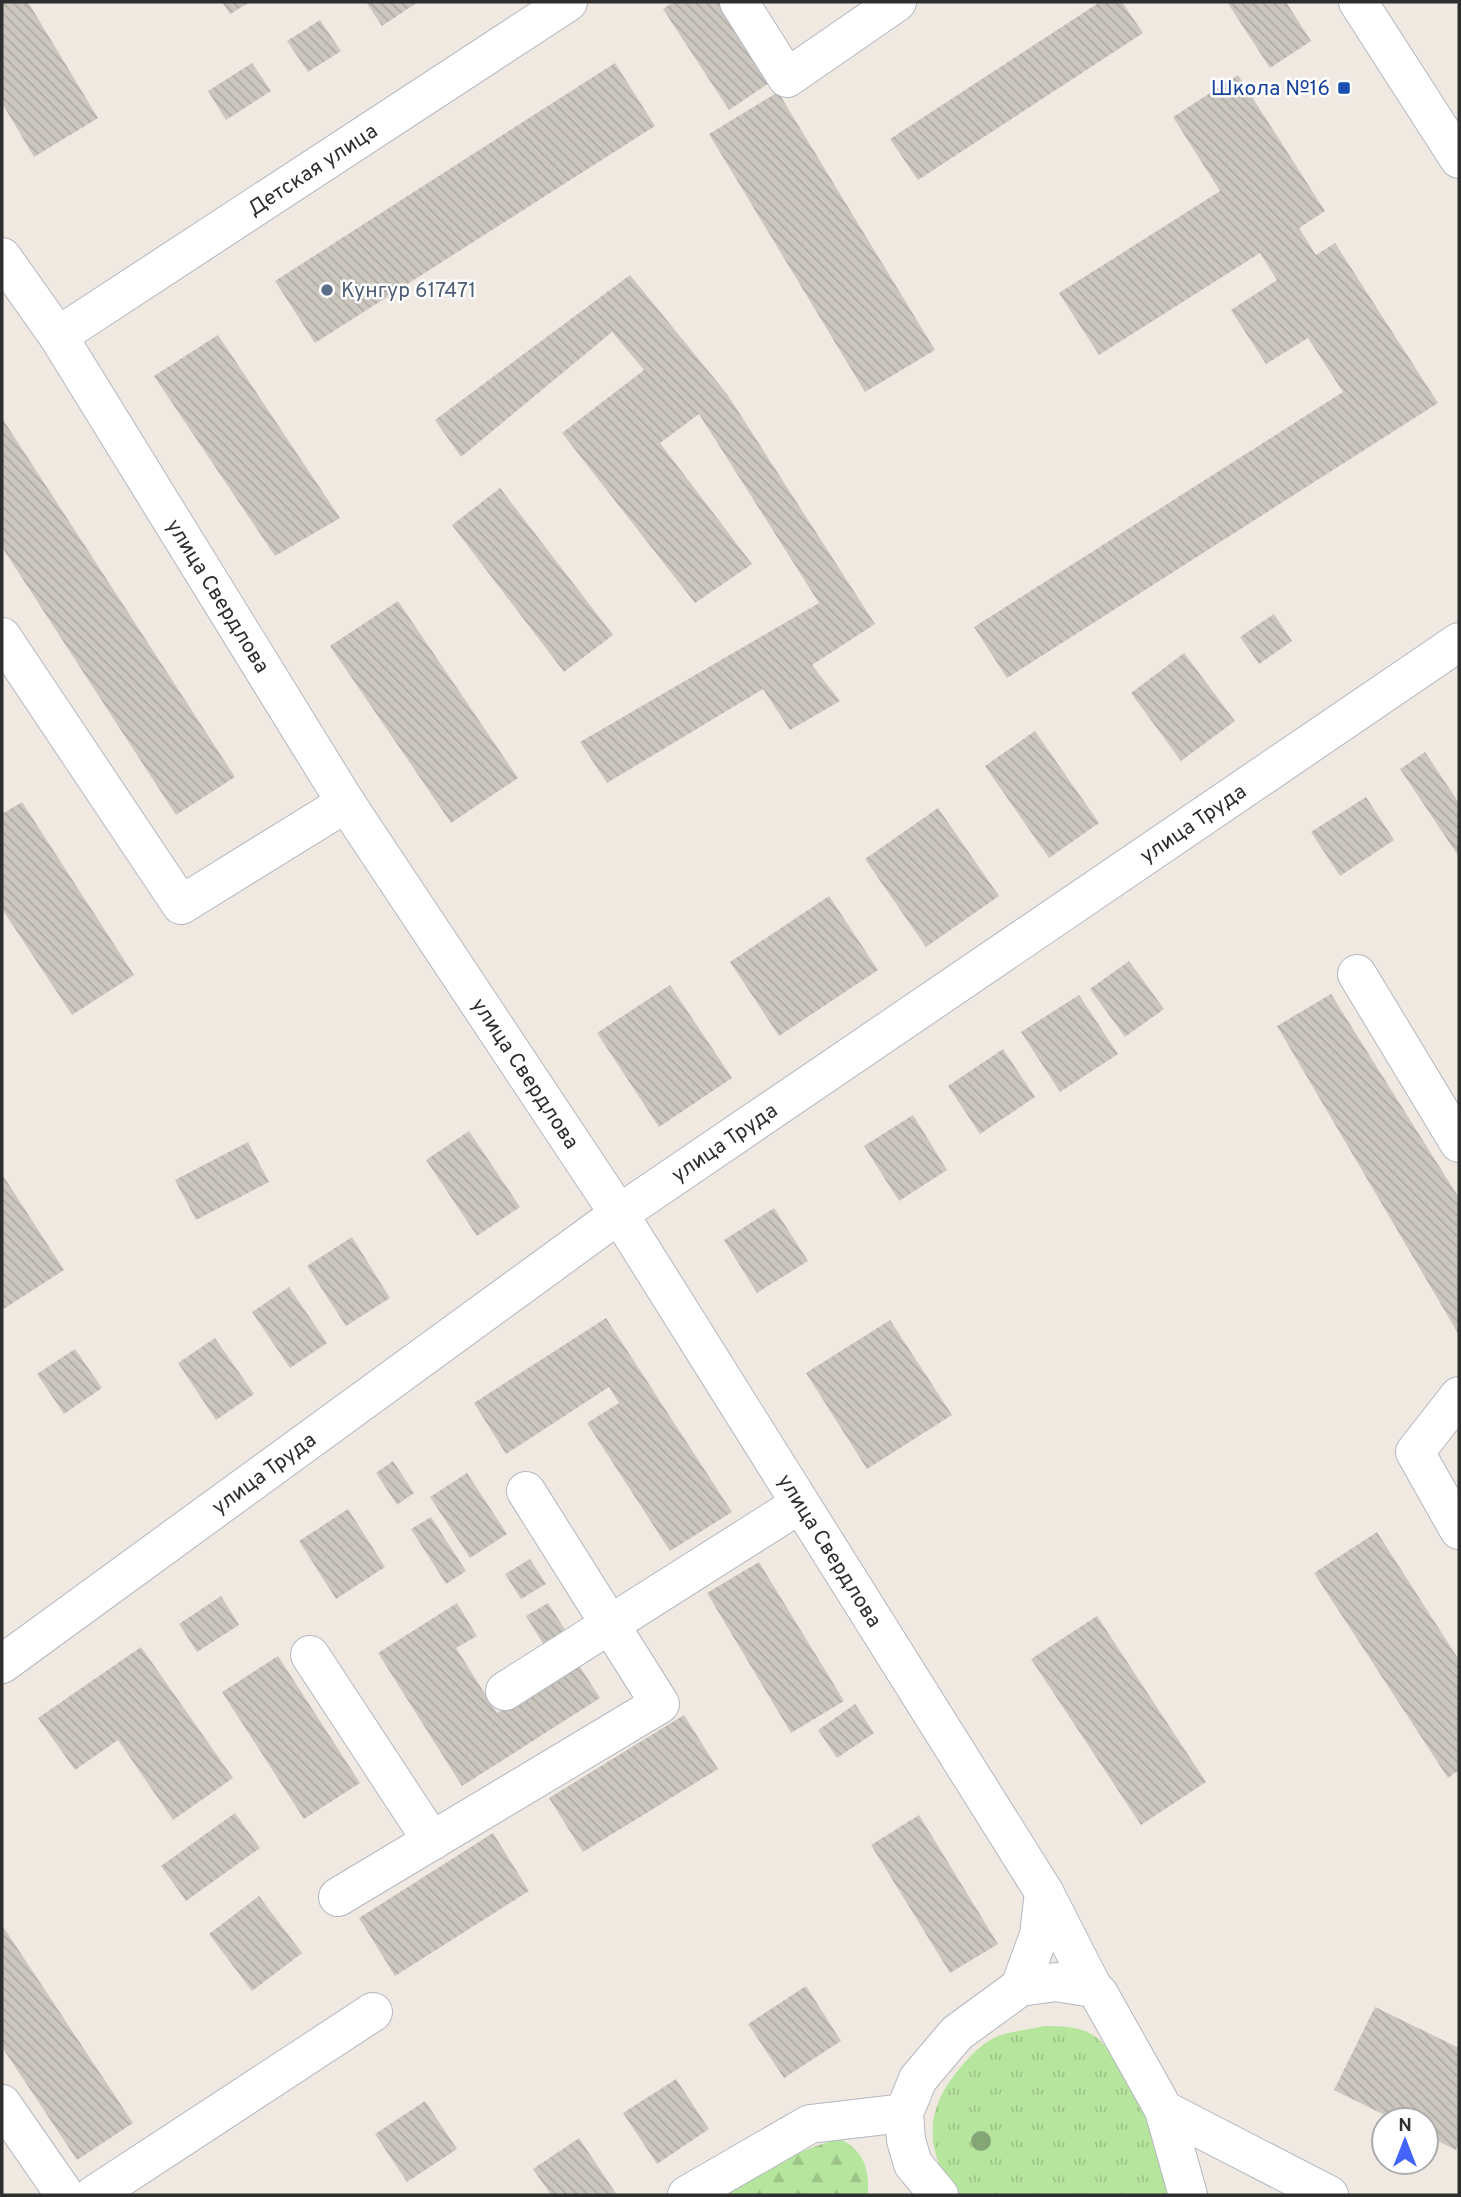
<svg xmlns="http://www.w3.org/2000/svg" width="1461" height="2197" font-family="Overpass,sans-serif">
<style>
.grass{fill:url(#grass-tufts)}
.forest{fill:url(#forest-firs)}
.building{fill:url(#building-back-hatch)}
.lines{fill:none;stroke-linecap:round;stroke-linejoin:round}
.minor-casing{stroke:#b4b7c1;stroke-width:40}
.minor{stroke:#fff;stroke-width:38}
.tree{fill:#84a574}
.transit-dot{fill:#1a4fb4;stroke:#fff;stroke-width:2.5}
.service-dot{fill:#5c6f8a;stroke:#fff;stroke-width:2.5}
.labels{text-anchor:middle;stroke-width:5;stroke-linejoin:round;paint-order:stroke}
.transit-label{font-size:21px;fill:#164399;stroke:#fff;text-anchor:end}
.street-label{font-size:21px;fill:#2e2e2e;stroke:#fff}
.service-label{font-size:21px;fill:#4e5e75;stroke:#fff;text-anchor:start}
</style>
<defs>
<pattern id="grass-tufts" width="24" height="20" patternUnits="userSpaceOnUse" patternTransform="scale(1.75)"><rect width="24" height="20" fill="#b6e59e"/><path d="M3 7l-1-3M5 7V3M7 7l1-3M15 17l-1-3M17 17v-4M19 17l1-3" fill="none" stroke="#9dc588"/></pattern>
<pattern id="forest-firs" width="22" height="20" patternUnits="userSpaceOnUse" patternTransform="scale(1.75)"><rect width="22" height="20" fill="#b6e59e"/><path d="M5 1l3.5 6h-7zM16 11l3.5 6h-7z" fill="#9dc588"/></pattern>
<pattern id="building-back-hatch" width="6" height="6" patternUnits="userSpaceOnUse" patternTransform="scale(1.75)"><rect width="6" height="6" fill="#cbc7bf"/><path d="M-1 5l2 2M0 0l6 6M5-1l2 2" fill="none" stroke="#afaba4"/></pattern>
</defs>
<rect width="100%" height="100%" fill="#efe9e1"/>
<path class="grass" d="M1044,2026C1061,2026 1081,2026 1096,2037C1124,2059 1167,2160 1175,2195H954C926,2148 923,2111 960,2068C971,2055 981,2044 996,2037C1009,2031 1029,2030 1044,2026Z"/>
<path class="forest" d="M838,2138C864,2150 869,2168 868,2195H720L782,2159Z"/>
<g class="building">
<path d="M2,2H28L98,118L34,157L2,103Z"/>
<path d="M222,2H250L230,14Z"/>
<path d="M366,2H418L382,26Z"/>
<path d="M674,2H721L772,81L729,110L663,9Z"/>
<path d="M1100,2H1122L1143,33L918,180L890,139Z"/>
<path d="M1227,2H1286L1311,41L1270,68Z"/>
<path d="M320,20L341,51L308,72L287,41Z"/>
<path d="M252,63L271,91L226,120L208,91Z"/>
<path d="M615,63L655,126L315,343L275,281Z"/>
<path d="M1238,75L1325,211L1299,228L1316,255L1335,243L1438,403L1007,678L974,627L1343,392L1308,338L1266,364L1231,310L1277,280L1260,253L1099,355L1059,293L1220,191L1173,117Z"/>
<path d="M778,92L935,350L865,392L709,134Z"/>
<path d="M630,275L727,394L875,624L812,665L840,701L790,730L763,689L607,783L580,742L819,603L699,414L660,443L752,564L695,603L562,433L644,370L612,332L461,457L435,420Z"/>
<path d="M218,335L340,518L275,556L154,376Z"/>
<path d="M2,418L235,777L176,815L2,547Z"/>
<path d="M500,488L613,635L564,672L452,525Z"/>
<path d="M398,601L518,778L451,823L330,646Z"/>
<path d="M1274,614L1292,641L1259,664L1240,637Z"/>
<path d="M1184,653L1235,721L1181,761L1131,693Z"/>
<path d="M1035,731L1099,823L1049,858L985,766Z"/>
<path d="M1425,752L1459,803V857L1400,769Z"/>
<path d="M1366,797L1394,840L1340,876L1311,832Z"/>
<path d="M22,802L134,975L72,1015L2,909V814Z"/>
<path d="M938,808L999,896L926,947L865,859Z"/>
<path d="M829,896L878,970L779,1036L730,962Z"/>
<path d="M1129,961L1164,1009L1125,1037L1090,989Z"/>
<path d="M670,985L732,1078L659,1127L597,1033Z"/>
<path d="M1331,994L1459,1198V1335L1277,1026Z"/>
<path d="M1079,995L1118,1054L1060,1092L1021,1032Z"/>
<path d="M1003,1049L1035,1097L980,1134L948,1086Z"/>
<path d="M913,1115L947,1170L899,1201L864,1146Z"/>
<path d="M469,1131L520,1207L477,1236L426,1160Z"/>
<path d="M248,1142L269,1182L196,1220L175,1180Z"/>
<path d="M2,1174L64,1270L2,1310Z"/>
<path d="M774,1208L808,1261L757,1293L724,1240Z"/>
<path d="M352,1237L390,1298L346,1326L307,1266Z"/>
<path d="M289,1287L327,1343L290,1368L252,1312Z"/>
<path d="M606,1318L732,1512L670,1551L587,1423L619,1403L609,1387L506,1454L474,1403Z"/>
<path d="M890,1320L952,1415L867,1469L806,1373Z"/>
<path d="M215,1338L254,1394L216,1420L178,1363Z"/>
<path d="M75,1349L102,1388L64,1414L37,1374Z"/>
<path d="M393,1461L414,1493L397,1505L376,1473Z"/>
<path d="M467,1473L507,1534L470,1558L430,1497Z"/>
<path d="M348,1509L385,1567L336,1599L299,1541Z"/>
<path d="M431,1517L466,1571L446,1584L411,1529Z"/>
<path d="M1377,1532L1459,1660V1770L1448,1778L1314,1573Z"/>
<path d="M530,1559L546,1584L521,1599L505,1574Z"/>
<path d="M759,1562L844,1701L791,1733L707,1593Z"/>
<path d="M221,1596L239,1625L197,1652L179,1624Z"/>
<path d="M457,1603L477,1636L456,1648L497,1713L577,1662L600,1698L462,1786L378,1653Z"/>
<path d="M548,1603L571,1639L549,1653L526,1616Z"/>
<path d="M1097,1616L1206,1782L1141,1825L1031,1659Z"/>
<path d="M141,1647L233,1778L173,1820L118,1740L75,1770L38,1718Z"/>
<path d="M278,1656L360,1783L304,1819L222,1692Z"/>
<path d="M855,1704L874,1733L837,1758L818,1730Z"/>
<path d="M684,1715L718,1769L583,1852L549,1798Z"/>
<path d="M235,1813L260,1848L186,1901L161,1866Z"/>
<path d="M919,1815L998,1944L950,1973L871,1845Z"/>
<path d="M493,1833L529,1891L395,1976L359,1918Z"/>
<path d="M259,1896L302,1953L252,1991L209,1934Z"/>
<path d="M2,1925L133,2123L77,2160L2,2047Z"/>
<path d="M806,1986L841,2041L784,2078L748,2024Z"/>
<path d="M1375,2007L1459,2048V2143L1456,2150L1426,2135V2120H1395L1334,2090Z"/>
<path d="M676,2079L709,2129L657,2164L623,2113Z"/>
<path d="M425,2101L457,2149L407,2182L375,2134Z"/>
<path d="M579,2138L617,2195H551L533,2169Z"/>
</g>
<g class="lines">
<defs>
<g id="minor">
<path d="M739,2L787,78L897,2"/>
<path d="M1358,2L1459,159"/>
<path id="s1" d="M2,257L58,336L346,803L619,1214L1044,1892L1093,1988"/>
<path id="s2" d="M58,336L568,2"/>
<path d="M2,637L181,905L346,803"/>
<path d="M1357,974L1459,1143"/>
<path d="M1459,1396L1415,1452L1459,1530"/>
<path d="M310,1655L432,1841"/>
<path id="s3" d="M2,1664L619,1214L1459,642"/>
<path d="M505,1691L800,1504"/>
<path d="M338,1897L660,1704L526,1491"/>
<path d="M1020,1987L1039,1935L1044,1892"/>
<path d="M2,2104L65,2195"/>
<path d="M1164,2110L1329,2195"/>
<path d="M94,2195L373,2012"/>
<path d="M687,2195L810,2124L904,2113"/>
<path d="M939,2195L913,2164L906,2140L904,2113L918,2079L957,2033L1020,1987L1056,1982L1093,1988L1099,1994L1164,2110L1188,2195"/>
</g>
</defs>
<use href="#minor" class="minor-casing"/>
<use href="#minor" class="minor"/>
</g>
<circle class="tree" cx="981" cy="2141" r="10"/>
<rect class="transit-dot" x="1337" y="81" width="14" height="14" rx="3.5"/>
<circle class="service-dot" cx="327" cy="290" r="7"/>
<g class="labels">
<g class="transit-label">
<text x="1330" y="95">Школа №16</text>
</g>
<g class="street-label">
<text dy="7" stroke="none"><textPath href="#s2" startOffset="304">Детская улица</textPath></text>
<text dy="7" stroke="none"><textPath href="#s1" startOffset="402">улица Свердлова</textPath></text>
<text dy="7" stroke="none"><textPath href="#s3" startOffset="1458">улица Труда</textPath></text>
<text dy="7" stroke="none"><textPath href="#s1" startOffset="970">улица Свердлова</textPath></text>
<text dy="7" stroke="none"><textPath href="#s3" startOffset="891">улица Труда</textPath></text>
<text dy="7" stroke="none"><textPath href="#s3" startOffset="324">улица Труда</textPath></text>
<text dy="7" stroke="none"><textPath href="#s1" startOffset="1536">улица Свердлова</textPath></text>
</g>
<g class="service-label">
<text x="341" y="297">Кунгур 617471</text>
</g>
</g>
<rect width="1461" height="2197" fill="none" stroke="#2e2e2e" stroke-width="7"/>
<g transform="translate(1405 2141)"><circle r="33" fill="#ffffff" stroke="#ababab" stroke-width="2"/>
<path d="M0-5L12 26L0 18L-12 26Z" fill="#4264fb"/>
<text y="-10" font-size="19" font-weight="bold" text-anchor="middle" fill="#2e2e2e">N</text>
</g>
</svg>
